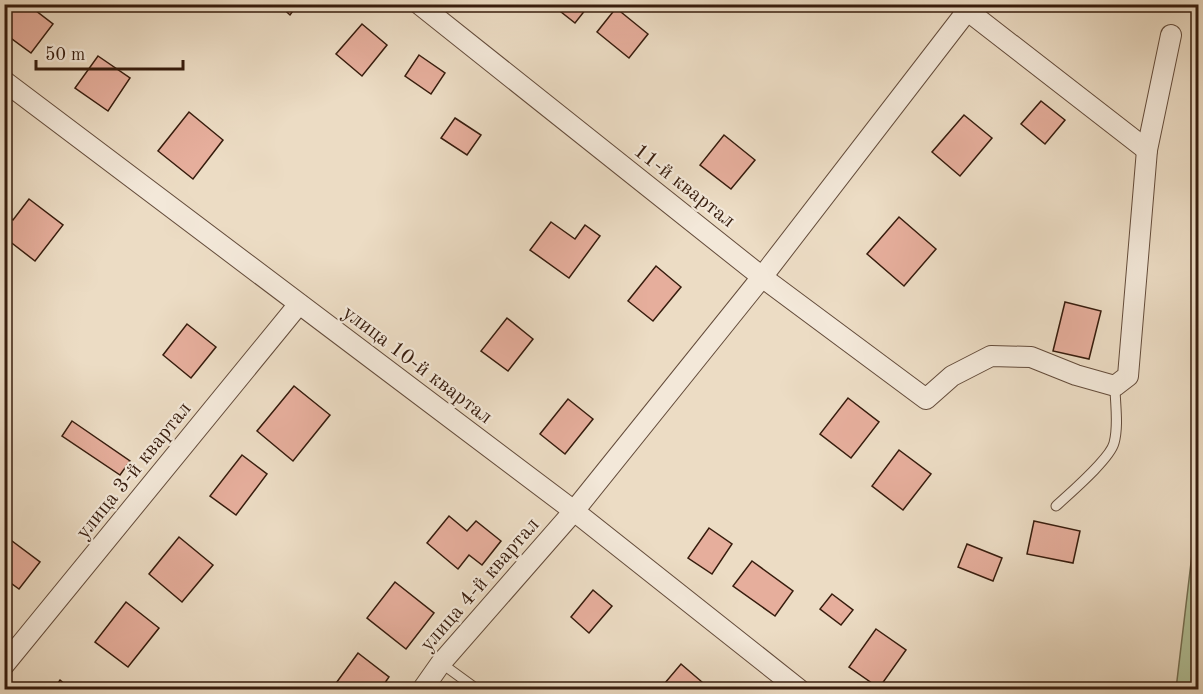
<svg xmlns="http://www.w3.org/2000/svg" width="1203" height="694" font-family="'Old Standard TT',serif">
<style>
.green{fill:#b2c299;stroke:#746f53;stroke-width:1.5}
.building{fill:#e6ae9c;stroke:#371c0d;stroke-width:1.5}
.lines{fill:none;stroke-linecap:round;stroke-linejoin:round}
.service-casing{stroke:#644c3b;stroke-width:11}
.minor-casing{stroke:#644c3b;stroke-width:22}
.service{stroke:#f3e8d9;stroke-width:9}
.minor{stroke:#f3e8d9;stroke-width:20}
.labels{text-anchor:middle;stroke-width:4.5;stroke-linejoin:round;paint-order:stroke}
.street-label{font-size:21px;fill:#371c0d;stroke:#f3e8d9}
</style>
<rect width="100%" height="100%" fill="#ecdcc4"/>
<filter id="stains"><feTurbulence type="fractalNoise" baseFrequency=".00333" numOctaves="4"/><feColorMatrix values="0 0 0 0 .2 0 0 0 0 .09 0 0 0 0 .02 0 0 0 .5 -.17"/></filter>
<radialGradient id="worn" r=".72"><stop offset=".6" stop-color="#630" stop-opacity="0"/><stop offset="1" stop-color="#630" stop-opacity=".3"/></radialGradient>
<path class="green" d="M1198,504V689H1176Z"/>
<g class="building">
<path d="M4,4H27L53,24L31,53L4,33Z"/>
<path d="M278,4H298L290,15Z"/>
<path d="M551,4H590L575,23Z"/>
<path d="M1125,4H1138L1134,11Z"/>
<path d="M616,8L648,34L629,58L597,32Z"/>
<path d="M362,24L387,45L362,76L336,54Z"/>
<path d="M419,55L445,73L431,94L405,76Z"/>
<path d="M98,56L130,78L108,111L75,88Z"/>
<path d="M1041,101L1065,120L1045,144L1021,124Z"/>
<path d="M189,112L223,140L193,179L158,151Z"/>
<path d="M964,115L992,138L960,176L932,152Z"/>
<path d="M455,118L481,135L467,155L441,138Z"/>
<path d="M724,135L755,160L731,189L700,165Z"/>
<path d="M29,199L63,225L35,261L4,237V213L13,220Z"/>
<path d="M899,217L936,249L904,286L867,254Z"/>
<path d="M551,222L575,239L585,225L600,236L569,278L530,250Z"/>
<path d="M656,266L681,287L653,321L628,301Z"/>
<path d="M1065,302L1101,311L1089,359L1053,351Z"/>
<path d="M507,318L533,339L508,371L481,351Z"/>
<path d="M187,324L216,347L191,378L163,355Z"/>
<path d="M294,386L330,415L293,461L257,431Z"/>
<path d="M848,398L879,422L851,458L820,434Z"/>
<path d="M568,399L593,419L565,454L540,434Z"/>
<path d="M72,421L130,461L120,475L62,436Z"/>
<path d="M899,450L931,474L903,510L872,486Z"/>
<path d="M242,455L267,474L236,515L210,496Z"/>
<path d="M449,516L467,531L476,521L501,541L482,565L469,555L458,569L427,543Z"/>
<path d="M1034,521L1080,531L1073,563L1027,554Z"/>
<path d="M709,528L732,544L712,574L688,558Z"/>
<path d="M4,535L40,562L19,589L4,578Z"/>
<path d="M179,537L213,565L182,602L149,574Z"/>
<path d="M967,544L1002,558L993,581L958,567Z"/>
<path d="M752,561L793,591L775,616L733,586Z"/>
<path d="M395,582L434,613L406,649L367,618Z"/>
<path d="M593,590L612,606L589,633L571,617Z"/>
<path d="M832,594L853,610L841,625L820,609Z"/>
<path d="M126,602L159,628L128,667L95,642Z"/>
<path d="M876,629L906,650L879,688L849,667Z"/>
<path d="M358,653L389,677L380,690H331Z"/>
<path d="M681,664L702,682L696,690H659Z"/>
<path d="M60,680L72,690H53Z"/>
</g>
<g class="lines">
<defs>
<g id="service">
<path d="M1056,506C1070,493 1110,459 1114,443C1119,425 1115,404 1115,386"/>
<path d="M441,663L478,690"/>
</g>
<g id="minor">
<path d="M419,4L762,277L926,399L952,376L991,356L1031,357L1076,375L1115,386L1128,376L1147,150L1171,35"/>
<path d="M959,4L1147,150"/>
<path d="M4,81L574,511L800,690"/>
<path d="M4,665L299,304"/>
<path d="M422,690L441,663L574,511L762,277L967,11"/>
</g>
</defs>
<use href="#service" class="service-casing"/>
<use href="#minor" class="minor-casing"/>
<use href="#service" class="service"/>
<use href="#minor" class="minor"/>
</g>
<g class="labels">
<g class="street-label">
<text transform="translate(685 185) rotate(38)" y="7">11-й квартал</text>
<text transform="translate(418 364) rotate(37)" y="7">улица 10-й квартал</text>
<text transform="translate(133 470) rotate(-51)" y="7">улица 3-й квартал</text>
<text transform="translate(479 584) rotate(-49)" y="7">улица 4-й квартал</text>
</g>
</g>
<rect width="1203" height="694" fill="none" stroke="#ecdcc4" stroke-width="24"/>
<rect x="6" y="6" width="1191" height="682" fill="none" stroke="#371c0d" stroke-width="3"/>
<rect x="12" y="12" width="1179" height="670" fill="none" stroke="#371c0d" stroke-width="1.5"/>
<path d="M36 60v9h147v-9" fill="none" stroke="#371c0d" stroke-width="3"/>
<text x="45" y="60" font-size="18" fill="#371c0d" stroke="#f3e8d9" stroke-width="4.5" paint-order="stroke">50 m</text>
<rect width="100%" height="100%" filter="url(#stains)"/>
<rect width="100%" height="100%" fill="url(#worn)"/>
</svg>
